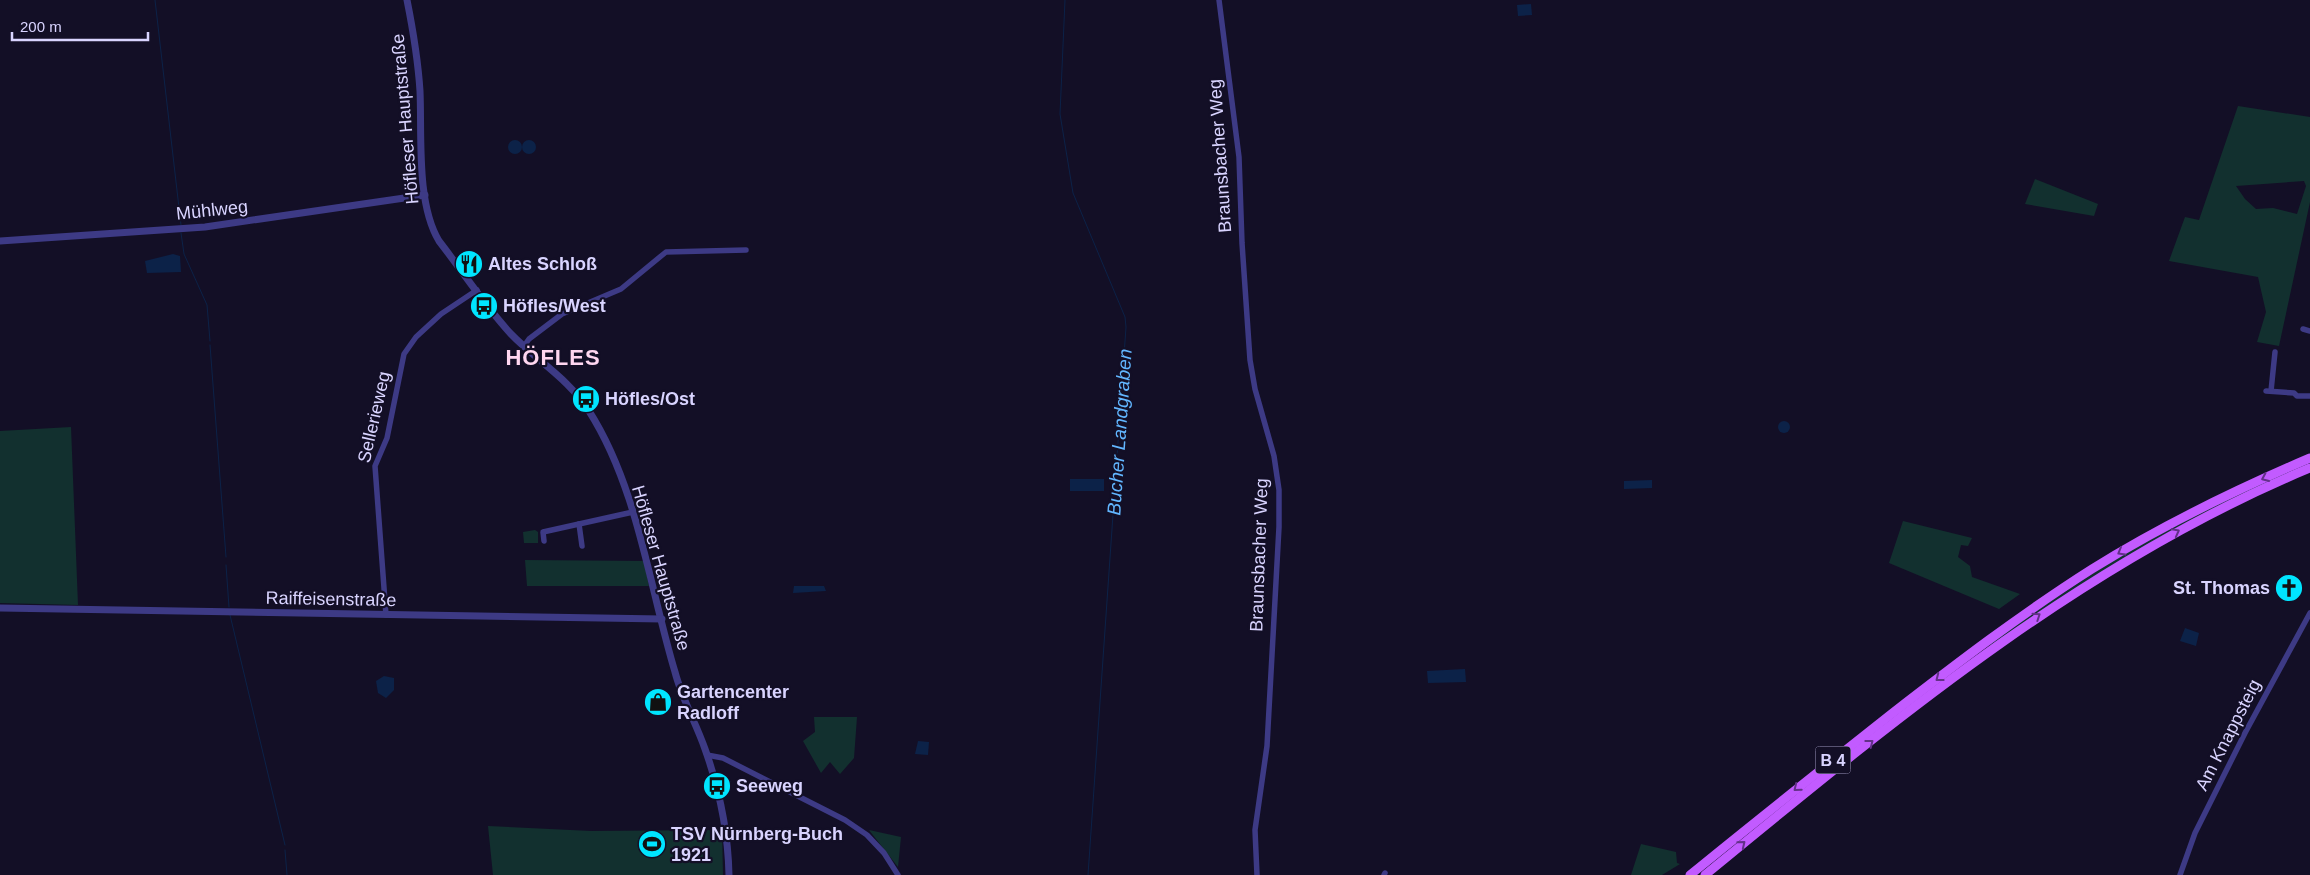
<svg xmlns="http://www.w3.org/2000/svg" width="2310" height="875" font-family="Arial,sans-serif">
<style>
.green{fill:#12302f;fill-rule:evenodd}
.water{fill:#0c2248}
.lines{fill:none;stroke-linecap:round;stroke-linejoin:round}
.stream{stroke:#0c2248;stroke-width:1}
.minor{stroke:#3d3a85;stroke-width:5.5}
.tertiary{stroke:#3d3a85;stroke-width:7}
.primary{stroke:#c25bff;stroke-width:9}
.oneway{stroke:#623188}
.labels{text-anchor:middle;stroke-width:4.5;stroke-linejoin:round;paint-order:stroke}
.shield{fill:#130f26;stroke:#9e99be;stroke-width:1}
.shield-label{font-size:16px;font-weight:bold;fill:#d9d4ff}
.street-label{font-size:18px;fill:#d9d4ff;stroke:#130f26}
.poi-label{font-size:18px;font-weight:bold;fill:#d9d4ff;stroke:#130f26;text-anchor:start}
.water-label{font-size:19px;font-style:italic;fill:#62b6ff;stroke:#130f26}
.district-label{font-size:22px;font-weight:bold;letter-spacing:1px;fill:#ffd6f0;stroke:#130f26}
</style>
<rect width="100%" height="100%" fill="#130f26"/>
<g class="green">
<path d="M2238,106L2310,117V202L2279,346L2257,342L2266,312L2258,277L2169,261L2185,217L2199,220ZM2304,181L2306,186L2297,214L2273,208L2256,209L2245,199L2236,186Z"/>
<path d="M2035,179L2098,204L2094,216L2025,204Z"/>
<path d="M71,427L78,605L0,603V431Z"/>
<path d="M2310,463C2197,515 2093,573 1991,646L1989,642L2132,548L2233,495Z"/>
<path d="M1903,521L1972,538L1968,546L1961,545L1958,557L1970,566L1972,577L2020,594L1999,609L1889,563Z"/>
<path d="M535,530L538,532V543H524L523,532Z"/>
<path d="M525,560L644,561L649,586H527Z"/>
<path d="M814,717H857L854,758L840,774L830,762L821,773L803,741L815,732Z"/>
<path d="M488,826L591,831L722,830L723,875H493Z"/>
<path d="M869,830L901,837L898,867Z"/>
<path d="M1641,844L1676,852L1677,863L1680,864L1662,875H1631Z"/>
</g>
<g class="water">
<path d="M1531,4L1532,15L1518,16L1517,5Z"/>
<circle cx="515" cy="147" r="7"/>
<circle cx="529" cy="147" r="7"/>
<path d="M173,254L180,256L181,272L147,273L145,261Z"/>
<circle cx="1784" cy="427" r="6"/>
<rect x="1070" y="479" width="34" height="12"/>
<path d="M1652,480V488L1624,489V481Z"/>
<path d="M794,586H824L826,591L793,593Z"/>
<path d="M2185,628L2199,633L2196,646L2180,641Z"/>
<path d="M1465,669L1466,682L1428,683L1427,671Z"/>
<path d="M384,676L394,678V690L386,698L378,693L376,681Z"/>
<path d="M918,741L929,742L928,755L915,754Z"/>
</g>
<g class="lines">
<g class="stream">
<path d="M155,0L181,225"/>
<path d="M1065,0L1060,114L1073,193L1125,317L1126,327L1088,875"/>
<path d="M181,233L184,254L207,305L210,341"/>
<path d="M210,345L226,557"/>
<path d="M226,565L229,607"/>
<path d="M230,615L285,845"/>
<path d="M285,850L287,875"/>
</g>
<g class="minor">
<path d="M1219,0L1239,157L1242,243L1250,360L1255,389L1274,456L1279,490V527L1267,746L1255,830L1257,875"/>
<path d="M2303,329L2310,331"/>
<path d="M524,346L529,339L562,314L621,289L666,252L746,250"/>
<path d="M2266,391L2294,393L2297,396H2310"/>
<path d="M2271,391L2275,352"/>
<path d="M579,524L582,546"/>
<path d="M544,541L543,532L633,512"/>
<path d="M386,615L375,466L387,438L404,354L416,337L441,314L477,290"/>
<path d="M707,755L723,758L845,820L867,835L884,853L898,875"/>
<path d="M1384,875L1385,873"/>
<path d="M2180,875L2195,833L2245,733L2310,613"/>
</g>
<g class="tertiary">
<path d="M407,0C413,30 418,60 420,91C422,135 416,203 439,241C463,272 485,306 511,334C537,361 568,378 589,411C638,488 649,586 675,672C682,699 696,723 705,749C720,791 728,831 729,875"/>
<path d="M0,241L205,227L425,195"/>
<path d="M0,608L662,619"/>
</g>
<g class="primary">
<path d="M1690,875C1756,821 1823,768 1890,715C1956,664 2021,614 2092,569C2161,526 2235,490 2310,458"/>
<path d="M1705,875C1893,721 2083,562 2310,468"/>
</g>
</g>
<defs><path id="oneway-chevron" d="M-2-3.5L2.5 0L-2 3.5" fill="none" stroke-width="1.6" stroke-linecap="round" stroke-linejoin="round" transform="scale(1.25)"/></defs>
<g class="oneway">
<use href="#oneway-chevron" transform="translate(2265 478) rotate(156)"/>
<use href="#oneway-chevron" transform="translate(2176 532) rotate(-28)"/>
<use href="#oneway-chevron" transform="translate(2121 552) rotate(150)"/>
<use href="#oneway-chevron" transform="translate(2037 616) rotate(-34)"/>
<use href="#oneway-chevron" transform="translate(1939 678) rotate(142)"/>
<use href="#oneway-chevron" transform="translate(1870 743) rotate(-38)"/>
<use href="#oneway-chevron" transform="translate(1797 788) rotate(141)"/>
<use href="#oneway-chevron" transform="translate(1742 844) rotate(-39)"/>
</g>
<defs>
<symbol id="restaurant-disc" viewBox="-11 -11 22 22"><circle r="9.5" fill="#00e5ff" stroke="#130f26"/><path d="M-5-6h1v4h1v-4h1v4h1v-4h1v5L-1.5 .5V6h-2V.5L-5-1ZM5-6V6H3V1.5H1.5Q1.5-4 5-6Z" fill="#111"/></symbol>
<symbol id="bus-disc" viewBox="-11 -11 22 22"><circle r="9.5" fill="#00e5ff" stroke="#130f26"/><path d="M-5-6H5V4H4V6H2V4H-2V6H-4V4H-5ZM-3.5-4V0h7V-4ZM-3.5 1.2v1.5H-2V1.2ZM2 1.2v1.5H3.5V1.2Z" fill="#111"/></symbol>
<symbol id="church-disc" viewBox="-11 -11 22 22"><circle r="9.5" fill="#00e5ff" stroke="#130f26"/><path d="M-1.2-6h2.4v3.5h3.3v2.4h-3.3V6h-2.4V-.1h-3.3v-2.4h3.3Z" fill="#111"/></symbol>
<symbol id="shop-disc" viewBox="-11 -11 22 22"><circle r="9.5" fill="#00e5ff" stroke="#130f26"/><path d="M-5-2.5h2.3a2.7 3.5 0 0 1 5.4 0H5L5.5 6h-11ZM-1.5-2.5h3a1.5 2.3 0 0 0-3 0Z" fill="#111"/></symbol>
<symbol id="stadium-disc" viewBox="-11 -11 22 22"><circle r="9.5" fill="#00e5ff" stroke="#130f26"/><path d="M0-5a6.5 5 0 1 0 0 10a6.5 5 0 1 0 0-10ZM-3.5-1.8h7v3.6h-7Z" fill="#111"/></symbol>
</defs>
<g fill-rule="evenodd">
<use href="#restaurant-disc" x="453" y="248" width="32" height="32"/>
<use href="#bus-disc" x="468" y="290" width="32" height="32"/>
<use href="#bus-disc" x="570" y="383" width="32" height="32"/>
<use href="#church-disc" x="2273" y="572" width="32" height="32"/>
<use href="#shop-disc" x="642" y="686" width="32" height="32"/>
<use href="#bus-disc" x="701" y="770" width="32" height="32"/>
<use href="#stadium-disc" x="636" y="828" width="32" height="32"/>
</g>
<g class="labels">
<rect class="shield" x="1815.5" y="746.5" width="35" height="27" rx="4"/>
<g class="shield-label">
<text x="1833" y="766">B 4</text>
</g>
<g class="street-label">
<text transform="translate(405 119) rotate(-95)" y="6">Höfleser Hauptstraße</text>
<text transform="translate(1220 156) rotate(-94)" y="6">Braunsbacher Weg</text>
<text transform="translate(212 210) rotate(-6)" y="6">Mühlweg</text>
<text transform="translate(374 417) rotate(-77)" y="6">Sellerieweg</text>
<text transform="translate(1259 555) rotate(-88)" y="6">Braunsbacher Weg</text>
<text transform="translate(661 568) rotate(74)" y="6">Höfleser Hauptstraße</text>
<text transform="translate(331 599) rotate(1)" y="6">Raiffeisenstraße</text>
<text transform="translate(2228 735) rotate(-63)" y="6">Am Knappsteig</text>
</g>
<g class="poi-label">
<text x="488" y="270">Altes Schloß</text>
<text x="503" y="312">Höfles/West</text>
<text x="605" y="405">Höfles/Ost</text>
<text x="2270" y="594" text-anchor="end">St. Thomas</text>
<text x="677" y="698">Gartencenter<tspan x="677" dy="21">Radloff</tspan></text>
<text x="736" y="792">Seeweg</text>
<text x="671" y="840">TSV Nürnberg-Buch<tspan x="671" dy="21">1921</tspan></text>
</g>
<g class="water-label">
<text transform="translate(1119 432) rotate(-86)" y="7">Bucher Landgraben</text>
</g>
<g class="district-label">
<text x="553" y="365">HÖFLES</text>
</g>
</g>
<path d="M12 32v8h136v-8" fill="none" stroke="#d9d4ff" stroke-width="2.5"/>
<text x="20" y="32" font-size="15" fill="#d9d4ff" stroke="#130f26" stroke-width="4" paint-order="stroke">200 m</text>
</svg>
